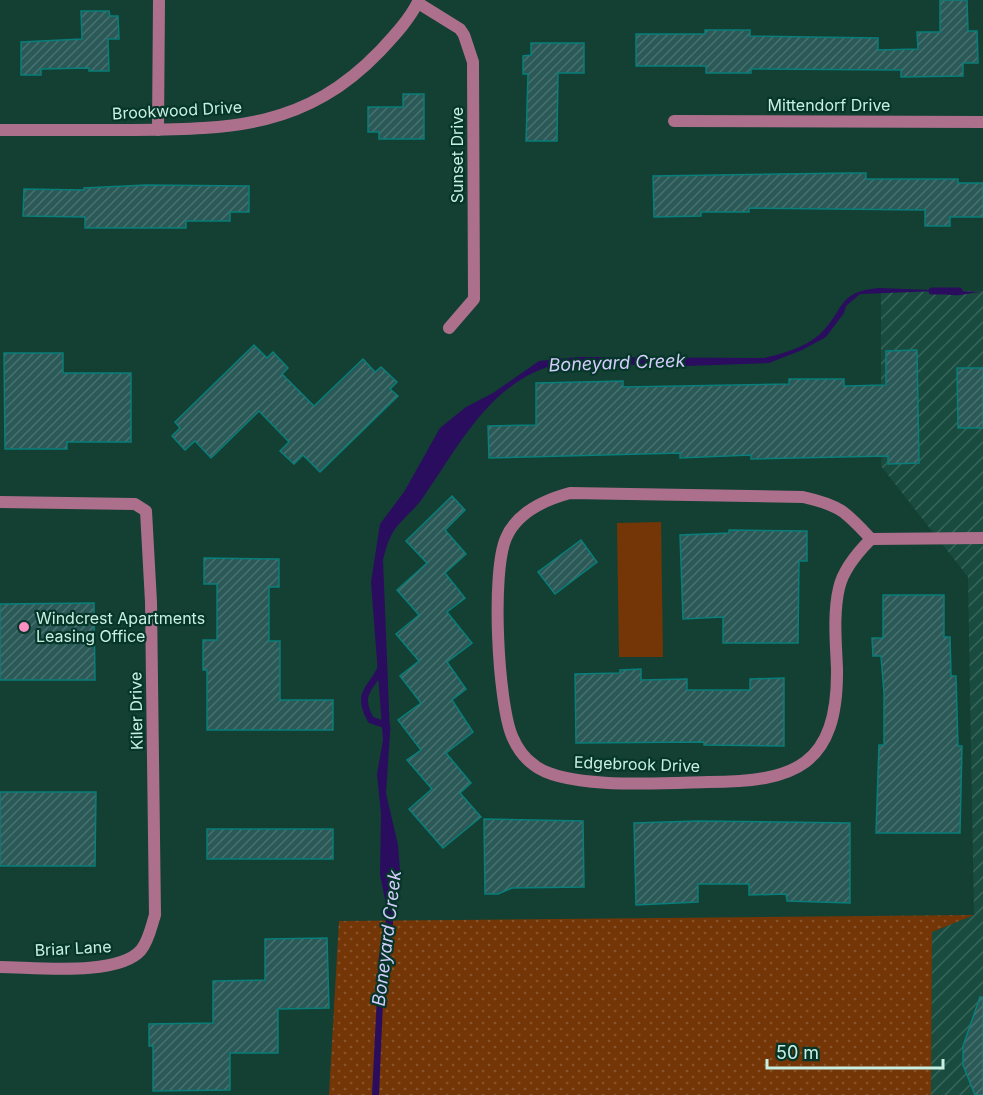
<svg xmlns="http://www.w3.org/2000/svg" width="983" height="1095" font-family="Inter,sans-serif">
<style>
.industrial{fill:url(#industrial-furrows)}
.grass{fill:url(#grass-dots)}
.park{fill:#743606}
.water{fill:#2a0d5e}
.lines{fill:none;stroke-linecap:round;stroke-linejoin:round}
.stream{stroke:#2a0d5e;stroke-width:7}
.building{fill:url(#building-hatch);stroke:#097e7a;stroke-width:1.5}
.minor{stroke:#ad708c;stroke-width:12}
.poi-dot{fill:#fc8fc2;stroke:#053629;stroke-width:2}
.labels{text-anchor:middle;stroke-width:4.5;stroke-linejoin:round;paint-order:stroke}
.street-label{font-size:16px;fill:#c8efe1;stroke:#053629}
.poi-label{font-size:16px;fill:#c8efe1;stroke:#053629;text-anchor:start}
.water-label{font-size:18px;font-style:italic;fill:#d4cdfc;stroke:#053629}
</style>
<defs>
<pattern id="industrial-furrows" width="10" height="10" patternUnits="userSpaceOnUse" patternTransform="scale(1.5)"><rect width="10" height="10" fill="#194c3e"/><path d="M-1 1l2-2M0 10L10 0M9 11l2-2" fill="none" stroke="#39665a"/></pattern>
<pattern id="grass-dots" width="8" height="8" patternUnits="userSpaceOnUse" patternTransform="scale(1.5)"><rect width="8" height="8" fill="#743606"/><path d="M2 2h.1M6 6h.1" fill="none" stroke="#86532a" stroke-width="1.8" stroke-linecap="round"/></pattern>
<pattern id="building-hatch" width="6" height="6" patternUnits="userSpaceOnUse" patternTransform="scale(1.5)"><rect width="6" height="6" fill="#2a5957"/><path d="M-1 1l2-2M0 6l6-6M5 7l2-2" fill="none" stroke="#47716f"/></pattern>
</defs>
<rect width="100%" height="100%" fill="#134033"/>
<path class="industrial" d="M881,290L983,291V1095H931L932,932L974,915L968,577L881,466Z"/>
<path class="grass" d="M974,915L932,932L931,1095H329L339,921Z"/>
<path class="park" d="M661,522L663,657H619L617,523Z"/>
<path class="water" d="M879,288L983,292C967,292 955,300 939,291L860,294L846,306L844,313L826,337L802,350L769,363L686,366L563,363C492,377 460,445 422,499C413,512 396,523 390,538C387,544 385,552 383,560L390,734L386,793L398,845L401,884L394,913L391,944L385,957L379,1095H372L379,956L385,939L386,904L380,875L381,814L377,774L383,740L371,582L380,524L404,492L440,428L466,407L493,393L539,361L579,357L764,358C782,354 806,347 820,334C846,309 836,292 879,288Z"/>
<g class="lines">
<g class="stream">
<path d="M932,291H959"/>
<path d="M383,662C377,687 353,689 371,720L386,725L387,729"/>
</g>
</g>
<g class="building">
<path d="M940,0H967L968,31H977L978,63H963V76L901,77V70L751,69V73H706V66H636V34H705V30H750V36L878,38V50L918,49L917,32H940Z"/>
<path d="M81,11H109L110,16H118L119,39H108L109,71H89V68L41,69V75H21V42L82,39Z"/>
<path d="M531,43H584V73H558L557,141H526L528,74H523V56L531,55Z"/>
<path d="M403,94H424V139H379V132H368V107H403Z"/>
<path d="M847,173H866V179H958V183H983V217H950V226H925V210L749,208V212H701V216L654,217L653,176Z"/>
<path d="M146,185L249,186V212H230V221H186V228H85V217L23,216L24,189L84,190V188Z"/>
<path d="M254,345L267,358L273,352L288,368L282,374L314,406L363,359L375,372L381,367L397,382L390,389L398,396L320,472L303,455L294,464L280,451L289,442L259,411L211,458L195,441L185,450L172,436L180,428L175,422Z"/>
<path d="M917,350L919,463L888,464V456L751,459V455L680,458V453L489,458L488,426L536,425V383L623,381V387L734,385L789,384V379H844V386L886,385V351Z"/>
<path d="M4,353H63V373H131V442H67V449H5Z"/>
<path d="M957,368H983V428H958Z"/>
<path d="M452,496L465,510L445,530L466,554L445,573L465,598L447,612L472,643L447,662L466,689L452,700L473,732L446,753L471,783L460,793L481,817L443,848L409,809L432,789L407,760L421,750L398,720L421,703L400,676L419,661L396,634L419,615L397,590L427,563L406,541Z"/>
<path d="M729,530L807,531V561H799L798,643H723V617L683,619L680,535L729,533Z"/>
<path d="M581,540L597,562L555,594L538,572Z"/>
<path d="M204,558L279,559V587H269V641H280V700H333V730H207V670H203V640H217V584H204Z"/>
<path d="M883,595H944V637H950L951,676H956L958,746H962L960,833H876L879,745H884V693L881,656H873L872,638H883Z"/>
<path d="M94,603L95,680H0V604Z"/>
<path d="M641,669V680L687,679V690H750V679L784,678V746L704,745V742L576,743L575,674L620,673V670Z"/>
<path d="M0,792H96L95,866H0Z"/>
<path d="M484,819L583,821L584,887L512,888L498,894H485Z"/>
<path d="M698,821L850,823V903L787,901L786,894L749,895V884H698V902L636,905L634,823Z"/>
<rect x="207" y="829" width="126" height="30"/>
<path d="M327,938L329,1008L278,1009V1053H230V1090L153,1091V1046H149V1024L213,1023V981L265,980V939Z"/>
<path d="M980,997H983V1095H975L963,1065V1046Z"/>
</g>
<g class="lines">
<g class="minor">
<path d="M418,3L460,29L464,35L473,62L474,299L449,328"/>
<path d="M674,121L983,122"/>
<path d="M0,130C44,130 88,130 133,130C233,129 306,128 380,51C394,36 410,19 419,0"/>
<path d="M158,130L159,0"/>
<path d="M0,502L135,504L146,511L151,602L155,915C151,927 149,940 141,950C118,977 34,967 0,967"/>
<path d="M871,539C846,512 840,505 803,497L570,493C544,500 517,512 506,538C491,572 498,702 512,736C517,748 524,758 534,765C565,790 666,783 708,782C795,782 838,766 837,669C836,643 833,614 839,588C843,570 858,552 871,539L983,538"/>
</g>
</g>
<circle class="poi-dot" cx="24" cy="627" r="6"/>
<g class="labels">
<g class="street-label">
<text x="829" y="111">Mittendorf Drive</text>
<text transform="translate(177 110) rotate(-3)" y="6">Brookwood Drive</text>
<text transform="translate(457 155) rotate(-90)" y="6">Sunset Drive</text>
<text transform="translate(136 711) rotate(-91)" y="6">Kiler Drive</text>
<text transform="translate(637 764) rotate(2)" y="6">Edgebrook Drive</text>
<text transform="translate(73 948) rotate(-3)" y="6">Briar Lane</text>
</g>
<g class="poi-label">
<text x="36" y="624">Windcrest Apartments<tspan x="36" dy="18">Leasing Office</tspan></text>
</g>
<g class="water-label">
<text transform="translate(617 363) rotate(-2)" y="6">Boneyard Creek</text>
<text transform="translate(387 938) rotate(-83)" y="6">Boneyard Creek</text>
</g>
</g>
<path d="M767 1059v9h176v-9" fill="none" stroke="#c8efe1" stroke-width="3"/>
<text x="776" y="1059" font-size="18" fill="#c8efe1" stroke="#053629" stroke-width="4.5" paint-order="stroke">50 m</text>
</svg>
